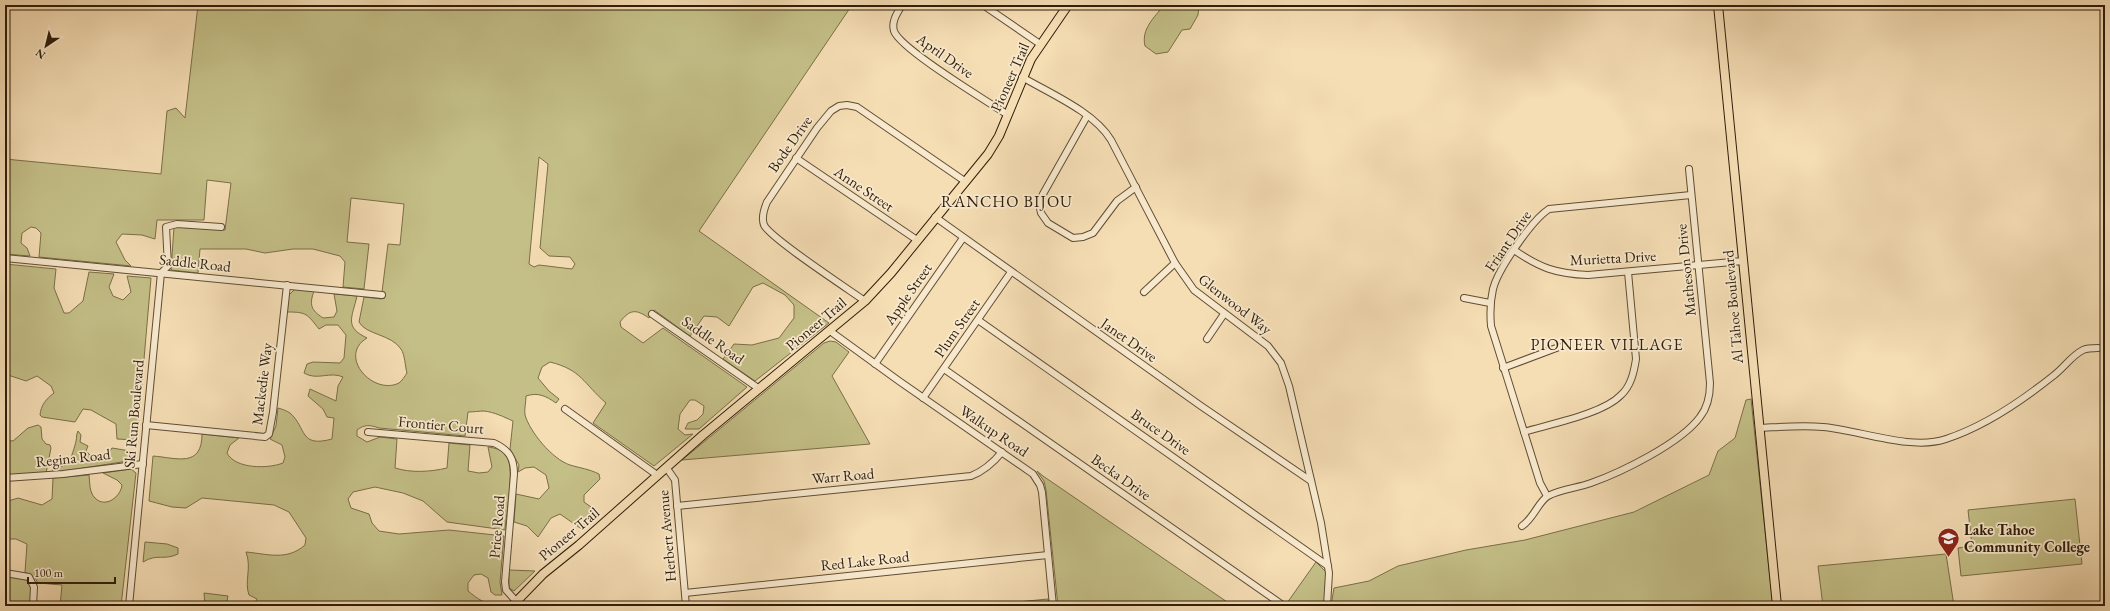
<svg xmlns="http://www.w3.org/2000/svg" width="2110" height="611" font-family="'EB Garamond',serif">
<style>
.green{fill:#c4bf87;stroke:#7a6e48;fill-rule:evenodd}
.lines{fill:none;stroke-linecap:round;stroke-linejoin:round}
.minor-casing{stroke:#604d34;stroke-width:8}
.major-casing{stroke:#2f1d09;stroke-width:10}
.minor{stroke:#f8e9ce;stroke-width:6}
.major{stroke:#f5ddb4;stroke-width:8}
.labels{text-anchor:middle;stroke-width:3.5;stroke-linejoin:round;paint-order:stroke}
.street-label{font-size:15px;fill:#2f1d09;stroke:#f8e9ce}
.poi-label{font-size:15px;font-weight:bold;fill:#2f1d09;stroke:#f8e9ce;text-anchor:start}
.neighbourhood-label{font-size:16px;letter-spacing:1px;fill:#2f1d09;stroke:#f8e9ce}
</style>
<rect width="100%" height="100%" fill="#f5ddb4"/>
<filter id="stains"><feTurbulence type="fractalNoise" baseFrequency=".005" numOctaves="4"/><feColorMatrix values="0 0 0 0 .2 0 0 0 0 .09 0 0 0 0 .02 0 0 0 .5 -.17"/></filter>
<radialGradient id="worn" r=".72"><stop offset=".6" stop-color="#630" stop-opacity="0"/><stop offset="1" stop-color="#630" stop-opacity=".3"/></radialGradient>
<g class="green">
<path d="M198,5H852L699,231L829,323L755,381L723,359L734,344L752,345L779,338L794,318V305L785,295L763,283L753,287L729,326L717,317L704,316L690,336L654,310L649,318C636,309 630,309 620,322L621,327L643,343L663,328L747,387L699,429H685L688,423L697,420L703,414L704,406L695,400H690L680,414L678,429L685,435L693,434L654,466L593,423L606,403C583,383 582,370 550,362L542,367L538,378L549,391L559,399L556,403C546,396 538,392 526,396C526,402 524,410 525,415C530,432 552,459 570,465C580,468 589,469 599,474L600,479L584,495V502L601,514L583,530L560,514L551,518L538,537L527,526L514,522L516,494L539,499L549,488L546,475L534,467L525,468L518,472L519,465L510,449L513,421C504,417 494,412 484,411C479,411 474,412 468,412L465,436L379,428C370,425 365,424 357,430V436L367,442L380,437L397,439L395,468C411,473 430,472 447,468L449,443L470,445L468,471L479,473L488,472L492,467L488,447C496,448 503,450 507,457C515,470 506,514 505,530L447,522L423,501L403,493L375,487L353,492L348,499L351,508L369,514L372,523L379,531L399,534L449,530L504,536L500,582L502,595H495L491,592L488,578L481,574L474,575L468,583V591C478,599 486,606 500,603L499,606H253L257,599L249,595C244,581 252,568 246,552C268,554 287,561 305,545L306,538L289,512L274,505L202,498L186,508L172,507L149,501L153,456C177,458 202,468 202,434L239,438L230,445L227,453C235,469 268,469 283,463L285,457L282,445L270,439L276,426L278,408C282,409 287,411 290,413C307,428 299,448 332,439L334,418L327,417L323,409L308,396L310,389L336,401L338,386L343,377C330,371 317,381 304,373L307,364L313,362L340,363L344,358L346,335L338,325H326L319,329C307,314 307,312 287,312L289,295L295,289L314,291C309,305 311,310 323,318L334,317L337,311L334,294L357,296C352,318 344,327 367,338C337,356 373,396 399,383C402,381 405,376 407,373C405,366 405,355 401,349C391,334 366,335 359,322L364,297L382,299L385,296L382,292L388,244L400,245L404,204L351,198L347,242L369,244L364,289L343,287L345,262L340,256L313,249H293L265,253L246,249H200L198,273L171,270L174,227L225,230L231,183L207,180L204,220H157L155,239L142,235L122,234L116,242L125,260L131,266L39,257L41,233L36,228L31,227L22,233L21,243L27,248L30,256L5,254V159L161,174L167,111L176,108L185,118ZM539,157L548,164L540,248L549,256L570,257L575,264L572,269L539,265L534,267L529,264Z"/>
<path d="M1164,5H1199L1198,15L1190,29L1182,30L1168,52L1156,54L1145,46C1141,29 1154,18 1164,5Z"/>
<path d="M5,264L56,269L54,288L64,313H69L83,301L89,272L114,274L109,287L113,296L123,300L131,292L127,276L151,278L137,440L117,439L116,424L91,410L83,409L75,422L42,417L40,415C41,405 46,399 54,393L51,386L37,376L26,381L5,374Z"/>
<path d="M830,341L836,342L849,352L832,376L870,444L682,460L824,343Z"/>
<path d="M1751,399L1773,606H1331L1334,588L1369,581L1398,566L1466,550L1525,540L1634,512L1709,475L1718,451L1735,438L1746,400Z"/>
<path d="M38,425L41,427L42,439L46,444L50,445L51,448L46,473L5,475V440L13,441L28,428Z"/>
<path d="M78,431L81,435L80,442L88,446L86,451L94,459L102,461L112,448L136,452L128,461L52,473L53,469L68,464C70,462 76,443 76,441C77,437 76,435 78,431Z"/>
<path d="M131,469L136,473L121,606H60L62,585L38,583L35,578L25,572L27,544L16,539H5V502L18,498L42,505L52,499L53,478L89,475C90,483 89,492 95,498C106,509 121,496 122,485L117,480L103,473Z"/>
<path d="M1037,471L1043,476L1233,606H1058L1046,490L1044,481Z"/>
<path d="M2075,499L2082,564L1961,576L1958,548L1972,546L1968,510Z"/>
<path d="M145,542L167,544L178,548V554C163,561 158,553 143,562Z"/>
<path d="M1946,554L1954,606H1823L1818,566Z"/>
<path d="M1316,562L1326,572L1325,597L1323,606H1291L1287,603Z"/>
<path d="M509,570L535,571L514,591L509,588Z"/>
<path d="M10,576L27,579L32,589L31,606H5Z"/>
<path d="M204,593L228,596L226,606H205Z"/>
<path d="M1048,599L1049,606H976Z"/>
</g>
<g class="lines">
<defs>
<g id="minor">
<path d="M902,5C898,12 891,21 894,31C900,49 987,101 1008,115"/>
<path d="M983,5L1040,44"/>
<path d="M1022,77C1051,94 1094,112 1111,140L1175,263L1194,290L1268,346L1281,363L1289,386L1321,523L1329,573L1327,606"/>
<path d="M1087,116L1043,194L1039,203L1041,213L1048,223L1073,238L1083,237L1093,233L1117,201L1136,187"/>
<path d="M796,158L917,240"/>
<path d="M935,217L1201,406L1311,481"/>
<path d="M1514,250C1540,268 1557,274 1588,275L1743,261"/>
<path d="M5,258L382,295"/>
<path d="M1144,292L1175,263"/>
<path d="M1464,298L1490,303"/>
<path d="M865,301C848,289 770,238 764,225C761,217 764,209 767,202L817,128L831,111L839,106L847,105L857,107L966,182"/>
<path d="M652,314L758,388"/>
<path d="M978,320L1328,566"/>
<path d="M830,331L899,381L1033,474L1040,485L1042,492L1053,606"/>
<path d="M1207,339L1224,314"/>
<path d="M875,364L963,238"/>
<path d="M1503,368L1559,347"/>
<path d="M944,369L1284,606"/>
<path d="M923,398L1011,272"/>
<path d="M565,409L657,475"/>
<path d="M146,425L265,437L269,434L273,412L287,285"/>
<path d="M1759,428C1780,427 1801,425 1823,427C1859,430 1911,451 1946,439C1983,427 2023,400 2053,376C2064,368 2071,356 2083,350C2087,348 2093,348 2098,348"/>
<path d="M368,432L494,443C509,450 514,458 514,474L505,582L506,590L516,601"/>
<path d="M1524,432C1550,424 1603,414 1621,395C1631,386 1634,372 1636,359L1628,272"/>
<path d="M666,467L675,480L686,606"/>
<path d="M5,478L63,474L143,464"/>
<path d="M1547,496L1540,483L1491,326C1490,314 1490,302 1493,289C1498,269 1532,220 1549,209L1691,195"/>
<path d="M677,506L971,476C984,471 993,463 1002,452"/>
<path d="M1522,526C1534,518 1538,502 1548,496C1560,489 1578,488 1591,483C1622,472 1681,443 1700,417C1708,407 1710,395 1710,383L1689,169"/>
<path d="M5,573L29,577L34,587L33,606"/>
<path d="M685,593L1048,555"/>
<path d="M129,606L161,273L168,266L166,227L177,224L221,227"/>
</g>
<g id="major">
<path d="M1718,5L1777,606"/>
<path d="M512,606L543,574L579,545L703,435L865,301L891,273L988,154L999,136L1031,59L1068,5"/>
</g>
</defs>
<use href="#minor" class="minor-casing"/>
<use href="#major" class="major-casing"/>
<use href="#minor" class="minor"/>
<use href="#major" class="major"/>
</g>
<defs>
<symbol id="university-pin" viewBox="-11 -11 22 30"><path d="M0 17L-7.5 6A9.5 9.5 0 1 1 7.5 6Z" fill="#8f2418" stroke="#f8e9ce"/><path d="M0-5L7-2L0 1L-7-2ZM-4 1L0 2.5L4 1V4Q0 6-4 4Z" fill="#fff"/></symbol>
</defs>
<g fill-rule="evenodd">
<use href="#university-pin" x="1936" y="526" width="25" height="34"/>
</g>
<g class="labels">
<g class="street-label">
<text transform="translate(945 56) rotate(35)" y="5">April Drive</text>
<text transform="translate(1010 77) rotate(-66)" y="5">Pioneer Trail</text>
<text transform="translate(790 144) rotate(-55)" y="5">Bode Drive</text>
<text transform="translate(864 189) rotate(34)" y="5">Anne Street</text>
<text transform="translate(1508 241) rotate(-56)" y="5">Friant Drive</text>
<text transform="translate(1613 258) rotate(-3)" y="5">Murietta Drive</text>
<text transform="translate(195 263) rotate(6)" y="5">Saddle Road</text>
<text transform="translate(1686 270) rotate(-96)" y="5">Matheson Drive</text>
<text transform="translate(908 294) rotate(-55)" y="5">Apple Street</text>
<text transform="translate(1235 304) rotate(38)" y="5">Glenwood Way</text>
<text transform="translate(1733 307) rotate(-95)" y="5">Al Tahoe Boulevard</text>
<text transform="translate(816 324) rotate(-40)" y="5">Pioneer Trail</text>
<text transform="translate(957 328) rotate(-55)" y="5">Plum Street</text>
<text transform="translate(713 340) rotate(35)" y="5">Saddle Road</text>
<text transform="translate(1129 340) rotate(35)" y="5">Janet Drive</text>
<text transform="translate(262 384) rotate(-83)" y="5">Mackedie Way</text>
<text transform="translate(134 414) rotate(-85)" y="5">Ski Run Boulevard</text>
<text transform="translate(441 425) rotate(5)" y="5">Frontier Court</text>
<text transform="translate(994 431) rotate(34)" y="5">Walkup Road</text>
<text transform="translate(1161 432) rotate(35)" y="5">Bruce Drive</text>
<text transform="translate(73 458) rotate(-6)" y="5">Regina Road</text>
<text transform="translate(843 476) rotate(-5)" y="5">Warr Road</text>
<text transform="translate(1121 477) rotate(35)" y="5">Becka Drive</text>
<text transform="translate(497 527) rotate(-85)" y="5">Price Road</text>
<text transform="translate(569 534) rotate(-40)" y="5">Pioneer Trail</text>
<text transform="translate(667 536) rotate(-95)" y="5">Herbert Avenue</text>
<text transform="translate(865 561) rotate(-6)" y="5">Red Lake Road</text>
</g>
<g class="poi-label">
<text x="1964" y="535">Lake Tahoe<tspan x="1964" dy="17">Community College</tspan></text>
</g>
<g class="neighbourhood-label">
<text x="1007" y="207">RANCHO BIJOU</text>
<text x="1607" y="350">PIONEER VILLAGE</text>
</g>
</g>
<rect width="2110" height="611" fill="none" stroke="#f5ddb4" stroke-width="20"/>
<rect x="6" y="6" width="2098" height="599" fill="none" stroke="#2f1d09" stroke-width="2"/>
<rect x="10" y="10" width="2090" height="591" fill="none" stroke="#2f1d09"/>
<g transform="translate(46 46) rotate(215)" stroke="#f8e9ce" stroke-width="3" paint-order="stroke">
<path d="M0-3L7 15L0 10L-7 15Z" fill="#2f1d09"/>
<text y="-6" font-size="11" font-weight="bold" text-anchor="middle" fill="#2f1d09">N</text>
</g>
<path d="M28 577v6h87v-6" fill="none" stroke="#2f1d09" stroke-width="2"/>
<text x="34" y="577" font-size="12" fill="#2f1d09" stroke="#f8e9ce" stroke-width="3" paint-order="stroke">100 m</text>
<rect width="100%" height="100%" filter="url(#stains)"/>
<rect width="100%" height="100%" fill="url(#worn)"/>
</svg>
